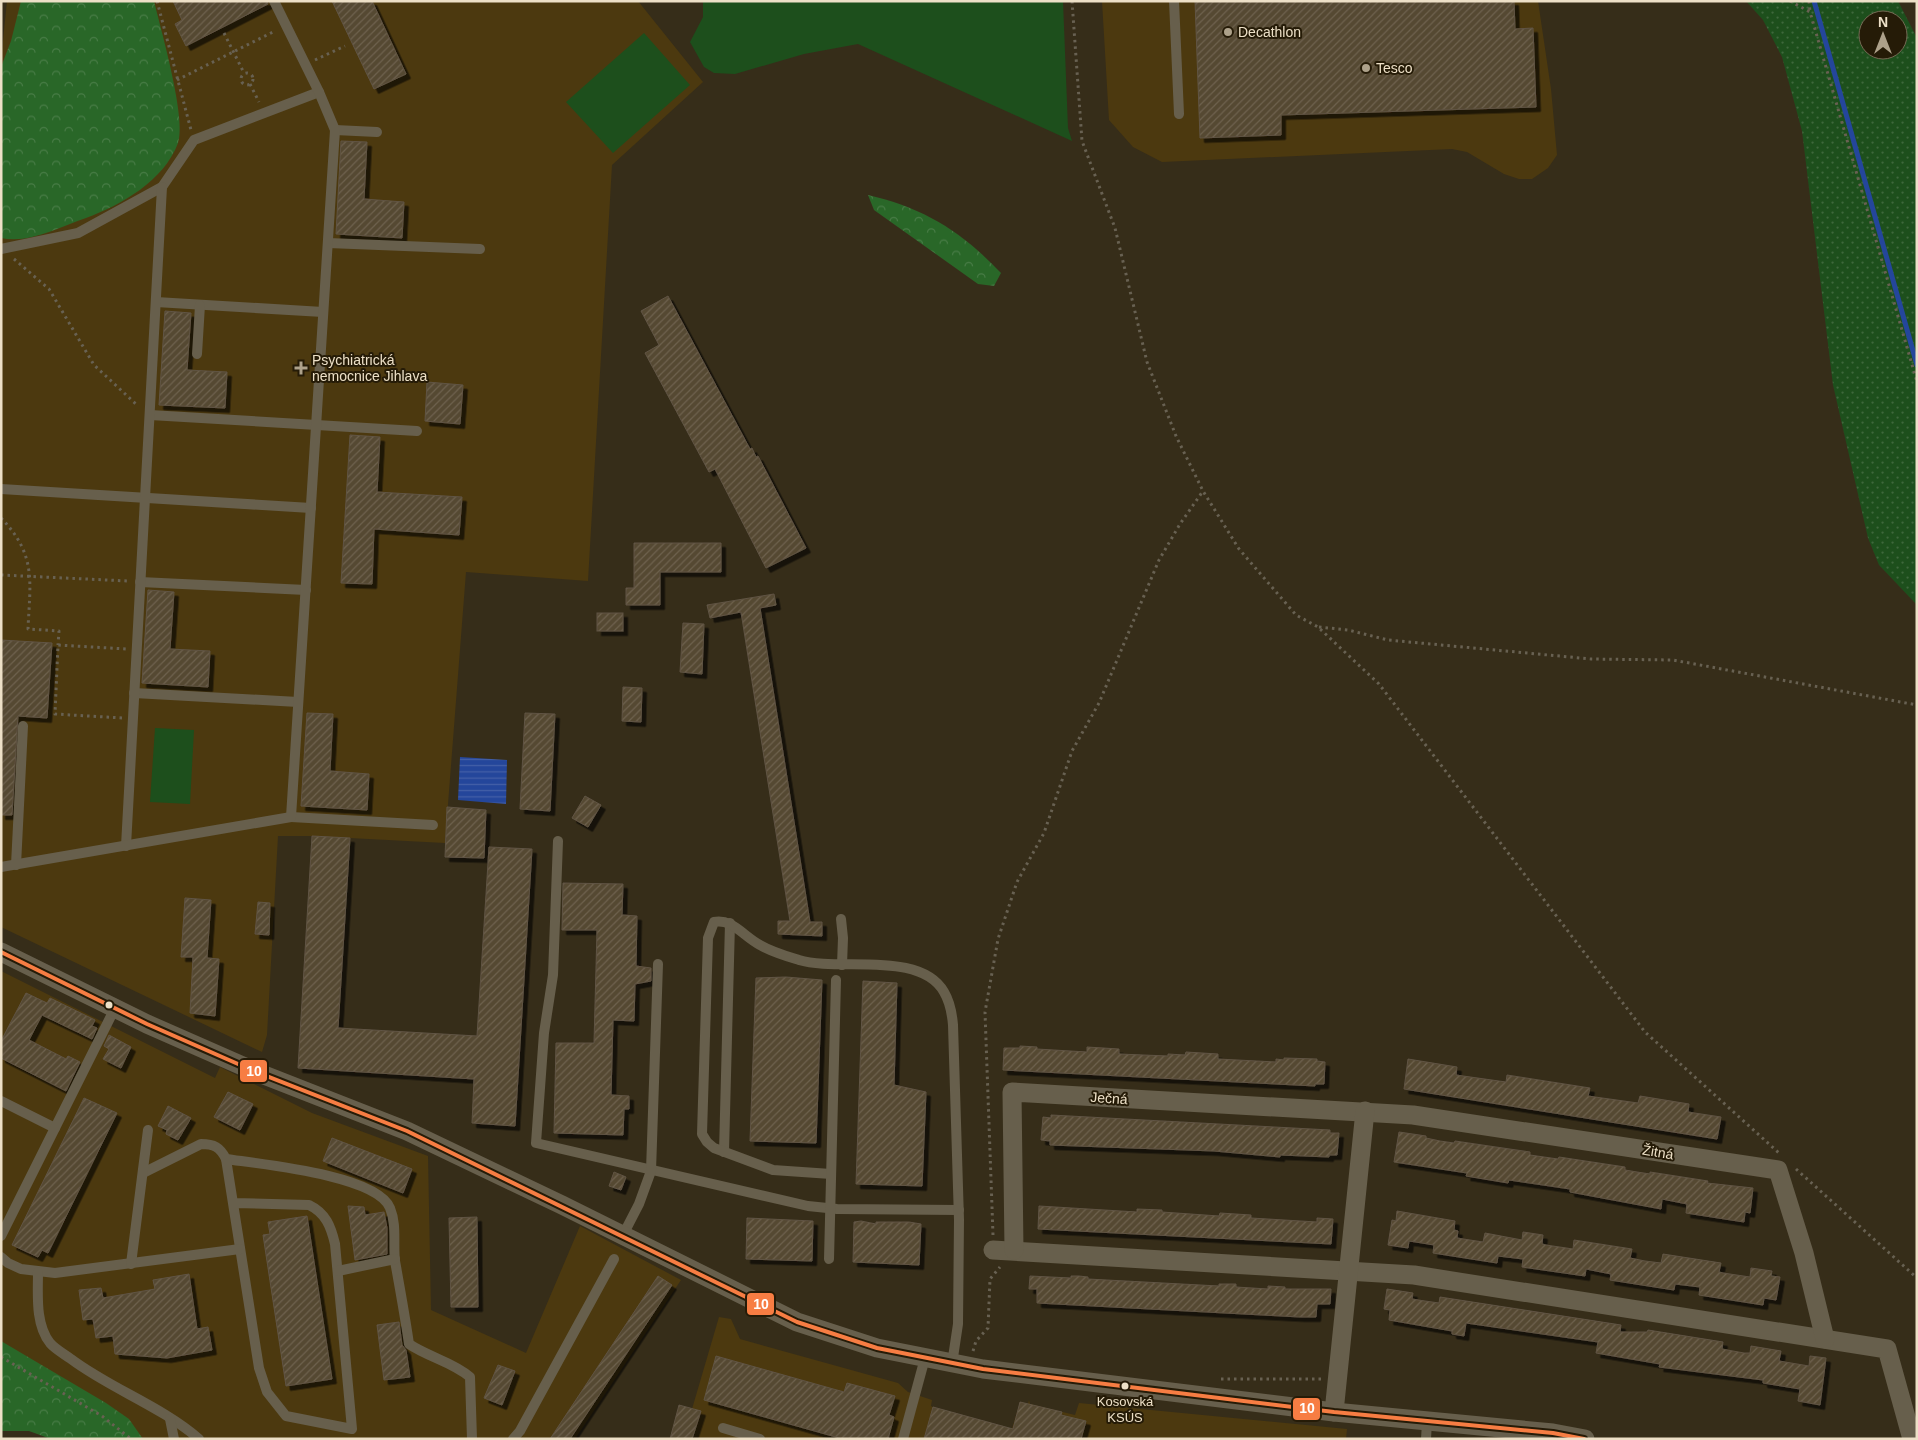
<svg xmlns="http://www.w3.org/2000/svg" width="1918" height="1440" font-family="Helvetica,sans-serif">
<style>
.built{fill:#4c390f}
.grass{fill:#1d4f1c}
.forest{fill:url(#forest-crowns)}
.garden{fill:url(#garden-dots);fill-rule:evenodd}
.water{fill:url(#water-rules)}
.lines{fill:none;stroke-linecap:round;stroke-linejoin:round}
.stream{stroke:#24469b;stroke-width:5}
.building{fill:url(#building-hatch);stroke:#605444;filter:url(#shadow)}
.path{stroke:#686152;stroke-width:3;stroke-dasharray:2.5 4;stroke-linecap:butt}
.lane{stroke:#675f4c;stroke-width:10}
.street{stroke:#675f4c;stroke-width:19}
.bus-1-casing{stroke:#251b07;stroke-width:8}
.bus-1{stroke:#f77d43;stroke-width:4}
.poi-dot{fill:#ada18a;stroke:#251b07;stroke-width:2}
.bus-dot{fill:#ede0c7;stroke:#251b07;stroke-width:2}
.labels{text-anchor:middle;stroke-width:4;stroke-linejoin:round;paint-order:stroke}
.bus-label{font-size:13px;fill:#ede0c7;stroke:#251b07}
.poi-label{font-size:14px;fill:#ede0c7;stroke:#251b07;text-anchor:start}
.street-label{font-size:14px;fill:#ede0c7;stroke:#251b07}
.line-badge{stroke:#251b07;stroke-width:2}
.badge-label{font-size:14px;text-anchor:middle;font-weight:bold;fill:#fff}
</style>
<defs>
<pattern id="forest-crowns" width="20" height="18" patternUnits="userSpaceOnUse" patternTransform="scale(1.25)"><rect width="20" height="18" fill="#296728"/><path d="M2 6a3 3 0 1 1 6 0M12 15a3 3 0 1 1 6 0" fill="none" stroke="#487c46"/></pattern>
<pattern id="garden-dots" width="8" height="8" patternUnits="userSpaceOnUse" patternTransform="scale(1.25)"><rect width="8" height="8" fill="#1d4f1c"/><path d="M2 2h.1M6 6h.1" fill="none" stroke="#3e683c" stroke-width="1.8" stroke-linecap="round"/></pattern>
<pattern id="water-rules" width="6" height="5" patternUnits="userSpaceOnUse" patternTransform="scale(1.25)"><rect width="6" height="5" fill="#24469b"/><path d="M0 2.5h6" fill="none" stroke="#4460a7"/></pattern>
<pattern id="building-hatch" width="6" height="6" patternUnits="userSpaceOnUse" patternTransform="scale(1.25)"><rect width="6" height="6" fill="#554832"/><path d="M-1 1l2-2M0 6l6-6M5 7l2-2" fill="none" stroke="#6e624e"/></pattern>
<filter id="shadow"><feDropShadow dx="4.5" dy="4.5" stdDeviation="0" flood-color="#0009"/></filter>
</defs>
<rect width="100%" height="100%" fill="#362d19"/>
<g class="built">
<path d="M7,1H638L703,82L612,165L588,581L466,572L445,843L311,836H278L267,1035L262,1052L1,927V60Z"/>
<path d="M1102,1H1538L1551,89L1557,155L1548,168L1532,179H1519L1504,174L1467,152L1452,149L1162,162L1133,147L1109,120Z"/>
<path d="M1,971L215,1078L220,1067L312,1113L428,1156L431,1310L526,1353L580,1226L681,1280L575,1439H117L1,1364Z"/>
<path d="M719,1317L731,1319L740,1339L898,1383L908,1392L932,1400L931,1406L933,1407L1012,1429L1020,1402L1028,1404L1029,1400L1030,1404L1075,1415L1079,1403L1347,1429L1346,1439H670L679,1406L692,1409Z"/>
</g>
<g class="grass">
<path d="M703,1H1063L1068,128L1072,141L858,44L804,54L735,74L714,73L704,67L690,42L703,17Z"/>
<path d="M644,33L690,85L613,153L566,102Z"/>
<path d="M155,728L194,730L190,804L150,802Z"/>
</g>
<g class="forest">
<path d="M21,1H154C161,30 187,120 178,143C164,181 121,205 86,218C60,227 29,244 1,238V67L11,41Z"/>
<path d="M868,195C924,208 961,231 1001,273L994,286L978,284L874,210Z"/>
<path d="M1,1341L106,1403L129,1419L143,1439H51L29,1431H1Z"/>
</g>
<path class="garden" d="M1746,1H1898L1917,38V605L1879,565L1868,538L1833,385L1802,131L1782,57L1763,20ZM1868,20H1898V50H1868Z"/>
<path class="water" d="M460,757L507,760L506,804L458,800Z"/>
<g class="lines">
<path class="stream" d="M1814,1L1917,365"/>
</g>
<g class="building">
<path d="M173,1H267L268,4L186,46L175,24L182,20Z"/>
<path d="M332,1H372L406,74L374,89Z"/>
<path d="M1195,1H1514L1515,29L1533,28L1536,107L1281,115V135L1200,138Z"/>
<path d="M341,141L367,142L364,199L404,202L402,238L336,234Z"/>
<path d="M668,296L750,449L752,448L756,457L758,456L806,548L766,568L715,469L709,472L645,353L659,345L641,311Z"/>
<path d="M165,311L191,313L187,370L227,372L225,408L159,405Z"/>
<path d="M427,382L463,385L460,424L425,421Z"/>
<path d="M350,435L380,437L377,492L462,497L459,535L374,529L372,584L341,583Z"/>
<path d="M634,543H721V572H660V605H626V588H634Z"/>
<path d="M148,590L174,592L170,649L210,651L208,687L142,683Z"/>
<path d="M774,594L776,605L760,608L810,922H822V936L778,934V921H790L741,612L710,618L707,605Z"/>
<rect x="597" y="613" width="26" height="18"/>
<path d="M683,623L704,624L702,674L680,672Z"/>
<path d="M1,640L52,643L47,718L18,716L12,815H1Z"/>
<path d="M623,687L642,688L641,722L622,721Z"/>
<path d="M307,713L333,714L330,771L369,774L367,810L301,806Z"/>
<path d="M525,713L555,714L550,811L520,809Z"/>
<path d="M585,796L601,805L588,827L572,818Z"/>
<path d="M447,807L486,810L484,858L445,857Z"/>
<path d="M312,836L350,838L338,1028L477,1036L489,847L532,849L515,1126L472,1123L474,1079L298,1068Z"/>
<path d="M563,883L623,884L622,915L637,916L636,966L651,968V981L635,984L634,1021L613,1020L611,1095L629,1096V1109H624L623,1135L554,1133L556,1043H594L597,930H562Z"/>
<path d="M185,898L211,900L207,958L219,959L215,1016L190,1013L193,957H181Z"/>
<path d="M258,902L270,903L269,935L255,934Z"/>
<path d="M786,977L822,980L816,1143L750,1141L756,978Z"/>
<path d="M863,981L897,983L894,1085L926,1092L922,1186L856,1184Z"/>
<path d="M26,993L47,1003L50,998L95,1020L92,1026L97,1028L92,1039L42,1015L29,1040L66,1059L68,1056L80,1062L66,1091L1,1058V1041Z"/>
<path d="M109,1035L131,1047L121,1068L103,1059L109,1049L104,1046Z"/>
<path d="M1020,1046L1037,1047V1049L1087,1052V1047L1119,1049V1054L1168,1056V1054L1185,1055L1186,1052L1218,1054V1059L1276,1062V1059L1284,1060V1058L1317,1059V1061L1325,1062L1324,1084H1315V1086L1003,1070L1004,1048H1020Z"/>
<path d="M1408,1059L1457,1067L1456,1075L1506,1082L1507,1075L1590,1088L1588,1096L1638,1103L1640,1096L1689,1104L1688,1112L1721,1117L1717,1139L1404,1089Z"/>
<path d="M228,1092L253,1104L240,1130L214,1117Z"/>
<path d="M84,1098L117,1113L48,1253L42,1250L38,1257L12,1245Z"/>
<path d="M168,1106L191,1118L178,1140L166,1134L167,1130L158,1126Z"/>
<path d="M1051,1115L1330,1130V1133H1339L1337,1155H1329V1157L1280,1155V1157L1214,1151L1050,1145V1141L1041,1140L1043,1117L1051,1118Z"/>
<path d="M1399,1132L1426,1136V1138L1440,1141L1454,1143L1455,1141L1530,1152V1155L1558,1159L1559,1157L1625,1167V1170L1637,1172L1650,1174V1172L1708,1181L1707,1183L1753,1188L1750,1213L1745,1212L1744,1222L1686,1213L1687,1204L1662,1199L1661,1209L1570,1192V1189L1509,1180L1508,1183L1466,1176L1467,1173L1394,1162Z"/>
<path d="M332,1138L412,1169L403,1193L323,1161Z"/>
<path d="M614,1172L626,1177L621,1190L609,1186Z"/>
<path d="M348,1206L364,1207L365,1215L384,1212L387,1228V1254L355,1260Z"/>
<path d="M1039,1206L1137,1212V1209L1162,1210V1212L1219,1216L1220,1213L1251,1215V1218L1317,1222V1218L1333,1219L1331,1244L1038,1229Z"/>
<path d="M1397,1211L1455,1221L1454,1230L1458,1231L1457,1238L1483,1242L1485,1233L1522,1240L1523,1232L1543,1235L1542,1244L1546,1245L1573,1249L1574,1240L1632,1249L1630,1258L1645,1261L1661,1263L1663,1254L1721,1263L1719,1272L1723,1273L1750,1277L1751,1268L1772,1271L1771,1276L1780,1277L1776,1300L1764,1298L1763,1305L1699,1295L1700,1287L1675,1284L1674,1290L1610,1280L1611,1274L1586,1269L1585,1276L1522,1267L1523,1259L1498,1256L1497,1263L1433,1253L1434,1245L1422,1243L1409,1241L1408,1248L1388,1245L1392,1220L1396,1221Z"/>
<path d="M307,1216L332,1379L286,1386L263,1235L270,1234L268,1222Z"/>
<path d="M477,1217L478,1307H451L449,1218Z"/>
<path d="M747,1218L813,1221L812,1261L746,1259Z"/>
<path d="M861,1221L876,1224V1222H909L921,1224L919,1265L853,1262L854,1222Z"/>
<path d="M189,1274L197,1329L208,1327L212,1350L167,1358L115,1354L113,1336L96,1338L93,1319L83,1320L79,1290L101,1288L103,1298L155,1289L153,1280Z"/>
<path d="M658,1276L672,1285L570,1439H550Z"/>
<path d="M1030,1276L1071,1278V1276H1079L1088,1277V1279L1219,1286V1284H1236V1287L1268,1289V1286L1285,1287V1289H1331L1330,1304H1317L1316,1317H1300L1037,1303V1289H1029Z"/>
<path d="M1387,1289L1413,1293L1412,1299L1425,1301L1439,1303L1440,1297L1621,1325L1620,1332H1647L1648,1330L1723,1342L1722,1349L1744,1353H1750L1751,1346L1781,1351L1779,1361L1809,1366L1810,1356L1826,1358L1820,1405L1798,1401L1800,1389L1763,1383V1380L1659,1367L1660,1364L1596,1353L1598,1342L1466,1323L1464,1336L1452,1334V1331L1389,1320L1390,1310L1384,1309Z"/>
<path d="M399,1322L402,1345L406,1350L410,1377L384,1380L377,1325Z"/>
<path d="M716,1356L844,1392L847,1383L895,1396L889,1415L894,1417L888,1439H843L704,1400Z"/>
<path d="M498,1365L515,1371L502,1405L484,1398Z"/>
<path d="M1020,1402L1062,1412L1061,1415L1086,1421L1081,1439H924L933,1407L1013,1429Z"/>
<path d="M679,1405L701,1411L692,1439H670Z"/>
</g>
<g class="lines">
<g class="path">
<path d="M157,1L191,130"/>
<path d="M1072,1L1082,141L1115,228L1147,362L1176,436L1203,491L1239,549L1296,615L1318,627L1379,684L1645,1032L1779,1153"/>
<path d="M1790,1L1810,12L1917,382"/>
<path d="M1809,1L1810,12"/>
<path d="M224,33L244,73"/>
<path d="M315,60L345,46"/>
<circle cx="247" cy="79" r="6"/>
<path d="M177,80L275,31"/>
<path d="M250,84L259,102"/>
<path d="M14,259L49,289L94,365L137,405"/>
<path d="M1,518C37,555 30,582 28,629L59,631L58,645"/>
<path d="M1,575L128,581"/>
<path d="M1319,627L1348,630L1388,640L1591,659L1673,660L1917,705"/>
<path d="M122,718L55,714L58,645L126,649"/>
<path d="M1796,1169L1917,1278"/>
<path d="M993,1235L985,1012L998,939L1017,882L1044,833L1072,751L1099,703L1159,560L1180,524L1203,491"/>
<path d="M973,1351L976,1341L988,1328L990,1279L1000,1267"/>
<path d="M1,1357L102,1416L131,1439"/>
<path d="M1221,1379H1322"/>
</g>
<g class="lane">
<path d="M1174,1L1179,114"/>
<path d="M335,130L377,132"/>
<path d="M328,243L480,249"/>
<path d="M1,249L78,233L162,187L194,140L319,92"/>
<path d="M156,302L323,312"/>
<path d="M197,354L200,305"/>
<path d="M150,415L417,431"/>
<path d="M1,489L311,508"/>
<path d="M140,582L306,590"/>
<path d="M134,693L298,702"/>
<path d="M291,817L433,825"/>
<path d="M558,841L553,975L544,1033L536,1143L808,1206L837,1209L959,1210"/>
<path d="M126,846L162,187"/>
<path d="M16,865L23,726"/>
<path d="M1,867L291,817L335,130L319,92L274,1"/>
<path d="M841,919L843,938L842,965"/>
<path d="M1,1101L55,1128"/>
<path d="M724,1152L730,923"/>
<path d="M226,1159C260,1164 377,1175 390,1208C397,1225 393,1244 395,1261C400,1289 405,1316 409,1344C428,1357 453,1362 470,1377L472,1439"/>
<path d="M143,1173L201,1144C214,1144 220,1147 226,1159L259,1368L267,1392L286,1416L352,1429L335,1244C331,1227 326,1213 309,1205L233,1203"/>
<path d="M831,1174L773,1170L714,1148L707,1142L702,1134L708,938L714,922C732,918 744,937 760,945C772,952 786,956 799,960C839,972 920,950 944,992C950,1002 952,1013 953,1025L959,1220L958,1324L952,1364"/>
<path d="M623,1235L639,1204L651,1171L658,964"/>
<path d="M1,1236L115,1008"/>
<path d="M1,1257L8,1263L21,1269L55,1273L240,1249"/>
<path d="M829,1259L836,980"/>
<path d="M131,1264L148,1130"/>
<path d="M338,1271L395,1259"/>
<path d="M38,1272C38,1294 35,1324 50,1343C55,1349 64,1354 71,1359C111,1389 161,1406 199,1439"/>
<path d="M170,1419L174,1439"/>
<path d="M723,1428L760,1439"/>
<path d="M513,1439L520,1431L614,1259"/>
<path d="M903,1439L925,1358"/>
<path d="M1426,1439L1427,1422"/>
</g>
<g class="street">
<path d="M1,952L147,1024L254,1071L407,1131L562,1205L797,1322L877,1348L983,1369L1334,1412L1553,1433L1585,1439"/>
<path d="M993,1250L1414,1275L1887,1349L1912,1439"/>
<path d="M1014,1250L1012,1092L1413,1115L1778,1170L1804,1253L1825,1339"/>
<path d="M1334,1412L1365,1111"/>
</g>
<defs>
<path id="bus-1" d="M1,952L147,1024L254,1071L407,1131L797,1322L877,1348L983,1369L1334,1412L1553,1433L1584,1439"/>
</defs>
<use href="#bus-1" class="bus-1-casing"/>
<use href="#bus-1" class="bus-1"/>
</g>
<g class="poi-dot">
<circle cx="1228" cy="32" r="5"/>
<circle cx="1366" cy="68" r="5"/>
<path d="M298.5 360.5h5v5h5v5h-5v5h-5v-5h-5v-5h5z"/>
</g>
<g class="bus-dot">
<circle cx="109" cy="1005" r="4.5"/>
<circle cx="1125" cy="1386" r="4.5"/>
</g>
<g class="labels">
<g class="bus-label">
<text x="1125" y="1406">Kosovská<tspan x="1125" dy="16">KSÚS</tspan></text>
</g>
<g class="poi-label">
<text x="1238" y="37">Decathlon</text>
<text x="1376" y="73">Tesco</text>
<text x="312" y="365">Psychiatrická<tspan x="312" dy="16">nemocnice Jihlava</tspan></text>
</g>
<g class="street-label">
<text transform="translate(1109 1098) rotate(4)" y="5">Ječná</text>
<text transform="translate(1658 1152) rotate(9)" y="5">Žitná</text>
</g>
</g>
<g class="line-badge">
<rect x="239" y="1059" width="29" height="24" rx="5" fill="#f77d43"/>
<rect x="746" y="1292" width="29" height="24" rx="5" fill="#f77d43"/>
<rect x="1292" y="1397" width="29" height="24" rx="5" fill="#f77d43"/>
</g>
<g class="badge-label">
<text x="254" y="1076">10</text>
<text x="761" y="1309">10</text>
<text x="1307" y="1413">10</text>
</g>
<rect width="1918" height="1440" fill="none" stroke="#ede0c7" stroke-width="5"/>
<g transform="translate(1883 35)"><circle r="24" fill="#251b07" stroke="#756a54"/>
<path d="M0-4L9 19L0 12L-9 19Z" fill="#ada18a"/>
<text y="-8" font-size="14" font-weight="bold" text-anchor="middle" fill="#ede0c7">N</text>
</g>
</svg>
